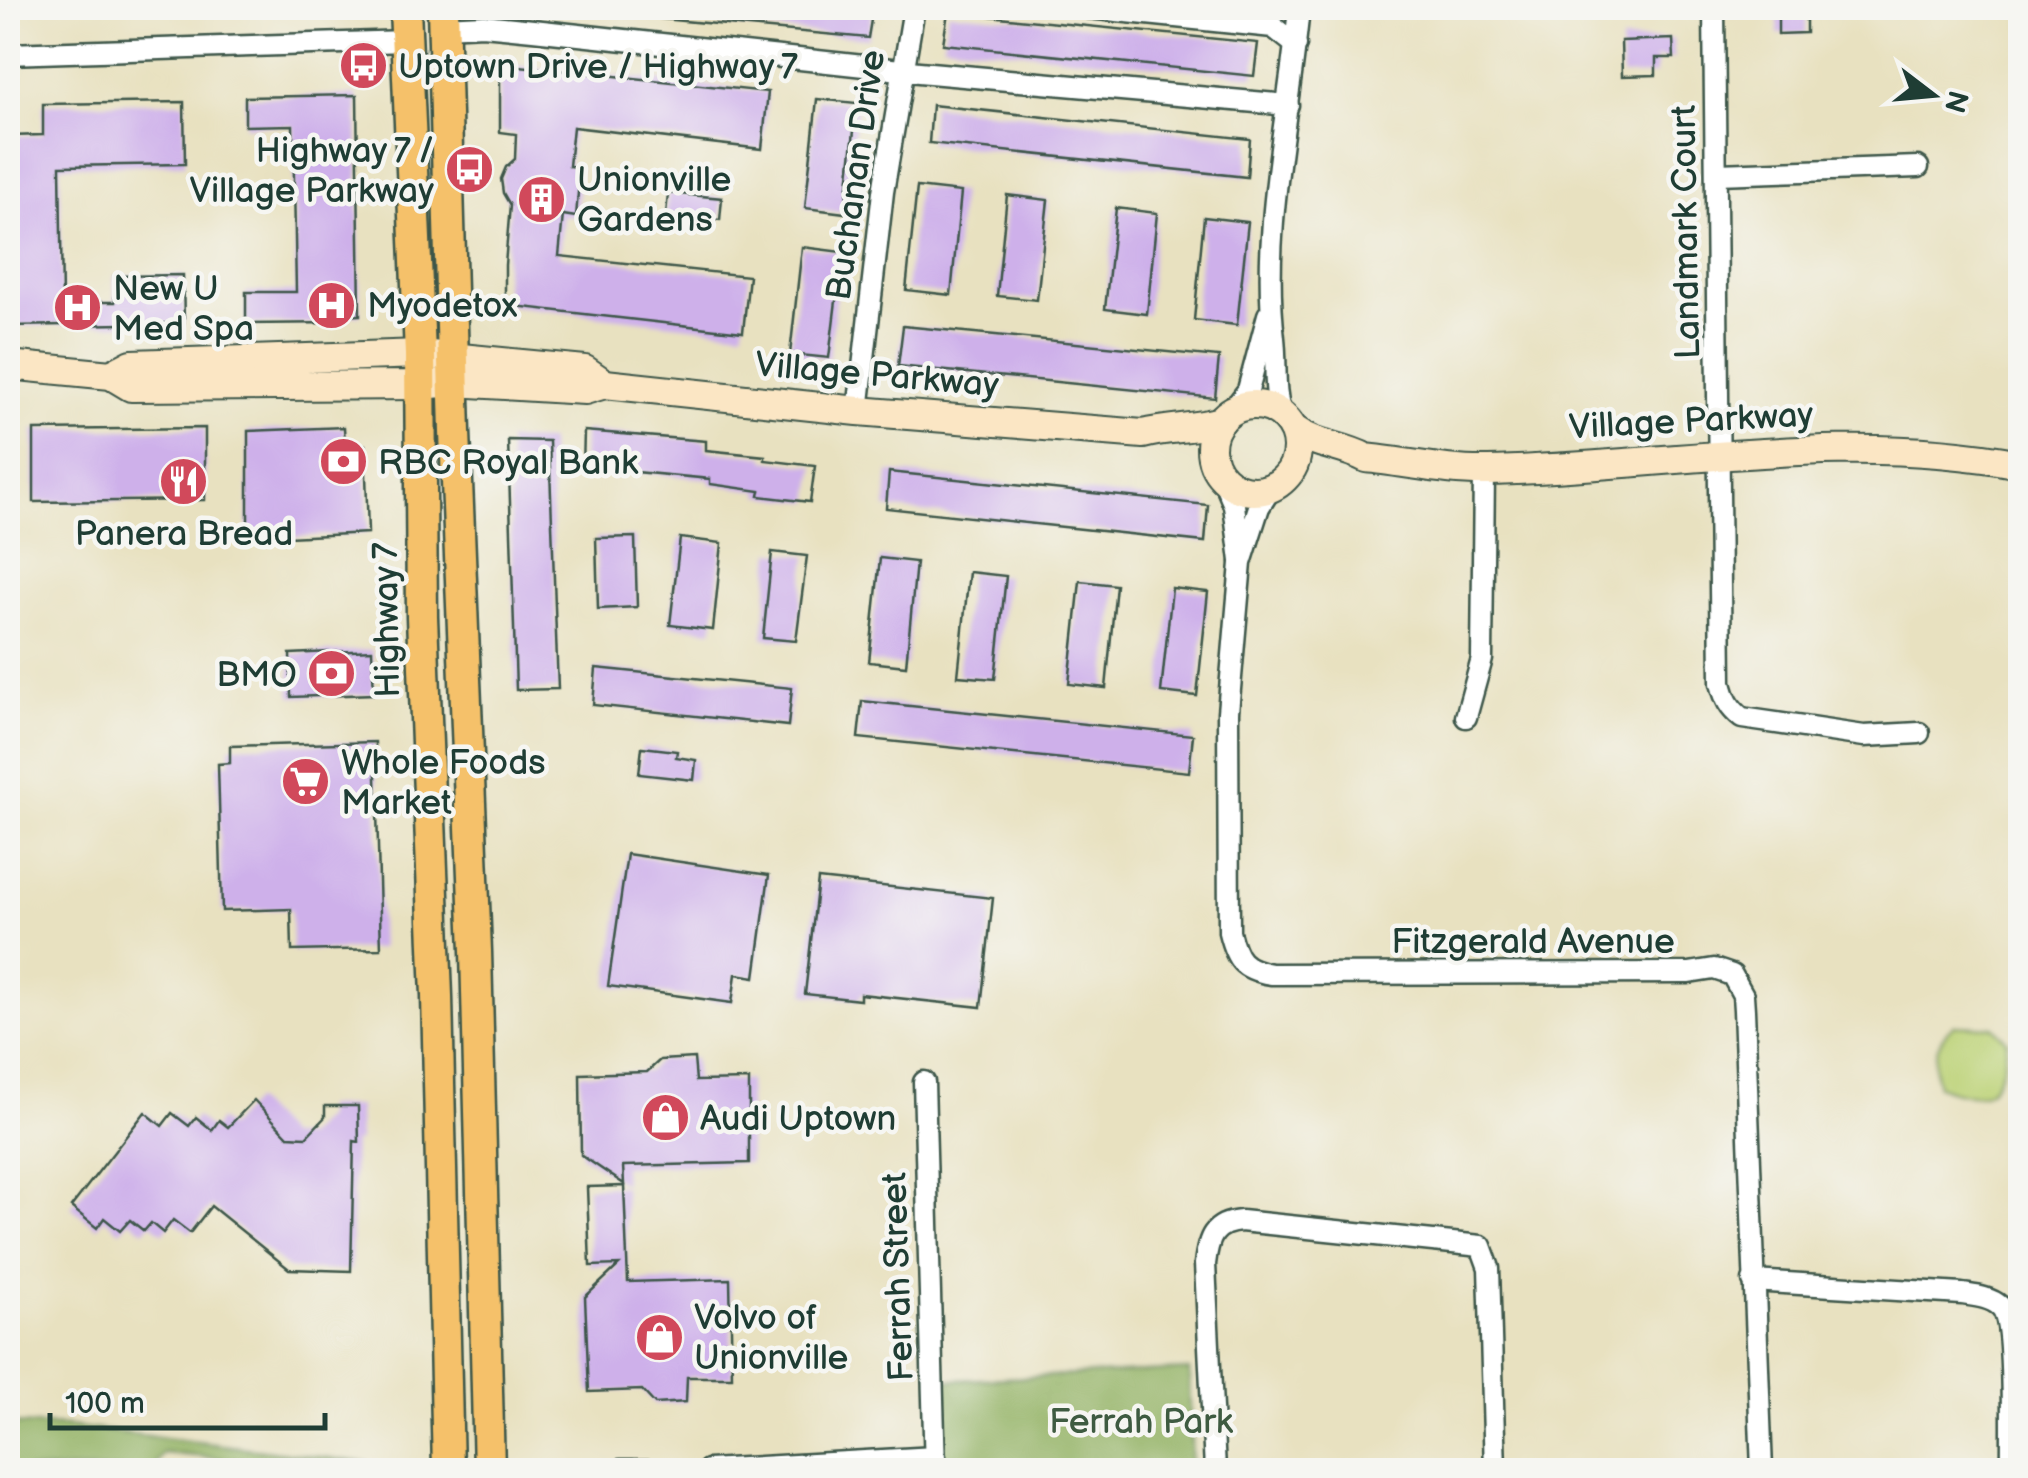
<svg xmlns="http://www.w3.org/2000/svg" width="2028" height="1478" font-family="'Balsamiq Sans',sans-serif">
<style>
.green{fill:#bcd276;stroke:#6e8855;stroke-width:2.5}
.forest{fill:#95b467;stroke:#5a784e;stroke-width:2.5}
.building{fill:#ceb0ea}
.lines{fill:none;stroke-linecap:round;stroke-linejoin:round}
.street-casing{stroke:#3d5649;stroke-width:25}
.secondary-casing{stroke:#3d5649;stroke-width:32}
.primary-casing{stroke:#3d5649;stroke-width:35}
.street{stroke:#fff;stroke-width:20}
.secondary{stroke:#fbe6c4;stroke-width:28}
.primary{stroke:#f5c16b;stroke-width:30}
.labels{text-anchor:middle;stroke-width:9;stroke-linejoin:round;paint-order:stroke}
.poi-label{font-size:35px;fill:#1f3d34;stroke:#f6f6f2;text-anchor:start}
.street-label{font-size:35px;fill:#1f3d34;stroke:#f6f6f2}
.park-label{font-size:35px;fill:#3e5b41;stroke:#f6f6f2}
</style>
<rect width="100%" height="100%" fill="#f6f6f2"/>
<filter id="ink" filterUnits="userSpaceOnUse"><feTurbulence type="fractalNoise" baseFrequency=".01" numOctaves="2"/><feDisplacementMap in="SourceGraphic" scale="20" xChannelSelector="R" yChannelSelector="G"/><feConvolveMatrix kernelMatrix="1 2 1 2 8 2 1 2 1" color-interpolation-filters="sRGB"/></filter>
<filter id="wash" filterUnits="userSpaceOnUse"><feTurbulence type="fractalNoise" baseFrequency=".0048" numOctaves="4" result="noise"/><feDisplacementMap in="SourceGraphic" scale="40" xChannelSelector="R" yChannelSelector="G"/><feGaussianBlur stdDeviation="2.25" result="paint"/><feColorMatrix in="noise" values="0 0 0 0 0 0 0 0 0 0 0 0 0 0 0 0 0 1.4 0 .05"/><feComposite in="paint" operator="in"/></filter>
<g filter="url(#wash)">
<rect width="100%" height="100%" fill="#e8e1c0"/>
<path class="green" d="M1954,1025L1993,1027L2007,1041C2003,1090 1988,1106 1938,1086C1931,1062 1935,1041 1954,1025Z"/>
<g class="forest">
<path d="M1189,1370L1192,1470H940L937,1381Z"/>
<path d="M8,1424L68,1426L368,1463V1470H337L163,1453L152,1470H8Z"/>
</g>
<g id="blocks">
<g class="building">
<path d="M653,8H873L868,38L652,18Z"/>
<path d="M1778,8H1806V33L1778,34Z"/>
<path d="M948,12L1258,43L1254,76L943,44Z"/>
<path d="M1673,39L1674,58H1656V75L1622,76L1621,41Z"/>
<path d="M500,64L768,92L762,149L573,127L569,166L580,167L576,217L563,215L559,256L749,276L743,332L505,305V265L510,205L503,193L501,179L506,167L515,159L516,134L500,132Z"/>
<path d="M357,95L360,315L338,316V323L246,324V292H296L293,125L245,126V97Z"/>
<path d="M817,99L857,103L845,213L805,208Z"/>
<path d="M184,102L185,164L60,166L62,302H115L114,276L183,275L184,323L8,326V239H11L9,136L43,135V104Z"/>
<path d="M932,105L1250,139L1247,177L929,143Z"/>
<path d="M917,187L961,192L951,295L906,290Z"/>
<path d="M668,193L722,198L720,220L666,215Z"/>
<path d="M1007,195L1048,200L1037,300L997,296Z"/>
<path d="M1116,208L1157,213L1147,314L1105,309Z"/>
<path d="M1204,217L1248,222L1237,325L1194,320Z"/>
<path d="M802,247L842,252L829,358L790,354Z"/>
<path d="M903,326L1219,357L1215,398L898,366Z"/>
<path d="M344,427L345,445H365L368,533L248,539V431Z"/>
<path d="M205,428V500L34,502V430Z"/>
<path d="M584,431L706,441V450L765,456V460L815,466L810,502L759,496L760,491L710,484V479L583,467Z"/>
<path d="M508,440L549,441L558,689L516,690Z"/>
<path d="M889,472L1208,505L1205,542L886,508Z"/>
<path d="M635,537L637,607L598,609L596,538Z"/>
<path d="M680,538L722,543L713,630L670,625Z"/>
<path d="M772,552L807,556L796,641L763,638Z"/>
<path d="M880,558L916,562L906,666L869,662Z"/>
<path d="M969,572L1006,576L995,679L958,676Z"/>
<path d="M1080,581L1116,585L1106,688L1069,684Z"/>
<path d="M1172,588L1208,592L1197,696L1161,692Z"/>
<path d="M372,650L374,694L291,697L290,654Z"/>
<path d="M596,668L792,688L788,726L593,705Z"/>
<path d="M862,701L1193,735L1189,772L858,738Z"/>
<path d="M375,742L381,949L292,951L291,909L222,911L218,764L230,763V746Z"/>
<path d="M642,747L677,751L676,757L696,760L694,780L639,774Z"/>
<path d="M627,854L769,875L755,977L736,974L732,1003L608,986Z"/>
<path d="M818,879L993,898L981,1007L860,994V1000L805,994Z"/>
<path d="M694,1058L696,1081L749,1080V1163L623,1166L624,1184L581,1155L580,1074L647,1072L660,1060Z"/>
<path d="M254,1100L288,1136L306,1137L325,1117V1106H358L359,1142L354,1141L351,1271L289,1269L211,1206L190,1233L173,1220L163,1233L151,1223L144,1231L130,1220L120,1231L104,1218L97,1228L71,1207L145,1112L162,1126L172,1113L189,1126L196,1117L212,1130L219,1120L228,1127Z"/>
<path d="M624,1186L628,1282L730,1279L732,1377H687L686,1402L655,1404L642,1390L589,1392L585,1297L619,1265L590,1266L587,1187Z"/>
</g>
</g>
</g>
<g filter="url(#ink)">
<use href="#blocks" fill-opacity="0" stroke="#3d5649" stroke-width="2.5"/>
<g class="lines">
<defs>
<g id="street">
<path d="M1088,8L1273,27L1296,45"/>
<path d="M1714,8L1721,683C1725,699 1729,708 1742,718L1864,736L1919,733"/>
<path d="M444,27L483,25L533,30L919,72L1288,105"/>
<path d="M8,54L406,41"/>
<path d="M1717,174L1918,167"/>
<path d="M858,411L883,192L914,8"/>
<path d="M1232,411L1248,390L1268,315"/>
<path d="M1281,415C1273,388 1277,365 1274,338C1261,229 1289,116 1299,8"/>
<path d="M1223,479L1234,505L1241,561"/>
<path d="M1271,488L1259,507L1241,563L1228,712L1229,932C1236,960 1242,969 1271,974L1689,973L1714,969L1732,975L1743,995L1744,1010L1762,1470"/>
<path d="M1466,717L1482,659L1484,471"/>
<path d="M924,1082L935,1470"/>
<path d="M1753,1281L1962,1294C1975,1296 1990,1297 2000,1306C2016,1320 2011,1443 2012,1470"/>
<path d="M620,1470H647"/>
<path d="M708,1470L935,1457"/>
<path d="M1215,1470L1205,1264C1208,1238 1213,1223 1241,1221L1481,1246L1489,1268L1495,1470"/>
</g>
<g id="secondary">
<path d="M8,365L111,375L131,387L420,385L454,382L585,390L605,384L858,411L1143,434C1169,427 1195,429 1221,421"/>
<path d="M111,375L132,364L420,354L585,370L605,384"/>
<circle cx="1254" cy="448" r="43"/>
<path d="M1293,429C1316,446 1342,445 1366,458C1406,462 1448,472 1488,471C1665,467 1844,430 2020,464"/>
</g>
<g id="primary">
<path d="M405,8L420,354L422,617L437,996L448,1470"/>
<path d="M443,8L455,432L476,951L489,1470"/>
</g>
</defs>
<use href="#street" class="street-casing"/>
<use href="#secondary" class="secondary-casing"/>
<use href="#primary" class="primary-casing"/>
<use href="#street" class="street"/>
<use href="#secondary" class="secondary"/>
<use href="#primary" class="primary"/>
</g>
</g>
<defs>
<symbol id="bus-disc" viewBox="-11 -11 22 22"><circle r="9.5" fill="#d1495b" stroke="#f6f6f2"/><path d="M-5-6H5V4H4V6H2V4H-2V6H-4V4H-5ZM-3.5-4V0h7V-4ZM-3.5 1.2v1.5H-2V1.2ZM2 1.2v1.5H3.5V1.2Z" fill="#fff"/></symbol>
<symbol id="building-disc" viewBox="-11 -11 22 22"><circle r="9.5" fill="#d1495b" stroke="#f6f6f2"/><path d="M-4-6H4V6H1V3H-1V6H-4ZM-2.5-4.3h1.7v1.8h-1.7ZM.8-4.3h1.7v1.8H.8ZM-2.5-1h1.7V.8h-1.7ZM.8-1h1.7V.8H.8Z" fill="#fff"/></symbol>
<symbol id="hospital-disc" viewBox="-11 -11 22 22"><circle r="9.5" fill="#d1495b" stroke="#f6f6f2"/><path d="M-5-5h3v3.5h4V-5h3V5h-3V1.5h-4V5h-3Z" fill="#fff"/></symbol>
<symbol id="bank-disc" viewBox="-11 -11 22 22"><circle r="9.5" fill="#d1495b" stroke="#f6f6f2"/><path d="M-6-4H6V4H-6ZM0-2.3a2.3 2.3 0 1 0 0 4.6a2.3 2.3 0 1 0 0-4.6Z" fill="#fff"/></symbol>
<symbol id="restaurant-disc" viewBox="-11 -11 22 22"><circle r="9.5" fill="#d1495b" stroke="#f6f6f2"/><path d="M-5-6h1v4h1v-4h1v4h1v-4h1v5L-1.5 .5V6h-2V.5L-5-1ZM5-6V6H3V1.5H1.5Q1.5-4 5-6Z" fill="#fff"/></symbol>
<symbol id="supermarket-disc" viewBox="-11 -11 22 22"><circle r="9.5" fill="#d1495b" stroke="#f6f6f2"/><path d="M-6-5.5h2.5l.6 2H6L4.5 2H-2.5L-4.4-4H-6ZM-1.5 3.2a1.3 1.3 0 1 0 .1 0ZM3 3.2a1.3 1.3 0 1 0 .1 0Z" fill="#fff"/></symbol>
<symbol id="shop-disc" viewBox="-11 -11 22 22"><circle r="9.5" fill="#d1495b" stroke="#f6f6f2"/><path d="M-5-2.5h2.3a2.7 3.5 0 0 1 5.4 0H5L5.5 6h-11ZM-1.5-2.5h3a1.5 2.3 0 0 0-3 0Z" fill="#fff"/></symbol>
</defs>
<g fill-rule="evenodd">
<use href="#bus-disc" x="336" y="38" width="55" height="55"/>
<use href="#bus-disc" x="442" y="142" width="55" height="55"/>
<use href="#building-disc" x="514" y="172" width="55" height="55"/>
<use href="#hospital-disc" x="304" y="278" width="55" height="55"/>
<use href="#hospital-disc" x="50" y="280" width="55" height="55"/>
<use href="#bank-disc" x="316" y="434" width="55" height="55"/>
<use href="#restaurant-disc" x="156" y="454" width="55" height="55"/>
<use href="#bank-disc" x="304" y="646" width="55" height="55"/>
<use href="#supermarket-disc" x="278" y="754" width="55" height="55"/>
<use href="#shop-disc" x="638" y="1090" width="55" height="55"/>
<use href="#shop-disc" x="632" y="1310" width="55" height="55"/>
</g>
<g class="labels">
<g class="poi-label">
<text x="398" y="78">Uptown Drive / Highway 7</text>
<text x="434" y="162" text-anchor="end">Highway 7 /<tspan x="434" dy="40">Village Parkway</tspan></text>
<text x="577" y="191">Unionville<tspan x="577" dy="40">Gardens</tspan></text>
<text x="113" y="300">New U<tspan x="113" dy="40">Med Spa</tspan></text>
<text x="367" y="317">Myodetox</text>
<text x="378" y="474">RBC Royal Bank</text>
<text x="184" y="545" text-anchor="middle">Panera Bread</text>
<text x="297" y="686" text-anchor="end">BMO</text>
<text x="341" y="774">Whole Foods<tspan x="341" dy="40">Market</tspan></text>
<text x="700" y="1130">Audi Uptown</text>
<text x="694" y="1329">Volvo of<tspan x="694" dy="40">Unionville</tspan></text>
</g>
<g class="street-label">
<text transform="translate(855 175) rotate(-82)" y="12">Buchanan Drive</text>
<text transform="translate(1685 232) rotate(-91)" y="12">Landmark Court</text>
<text transform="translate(877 374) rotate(5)" y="12">Village Parkway</text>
<text transform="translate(1691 420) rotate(-3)" y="12">Village Parkway</text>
<text transform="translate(386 620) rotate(-91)" y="12">Highway 7</text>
<text x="1533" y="953">Fitzgerald Avenue</text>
<text transform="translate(897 1277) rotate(-92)" y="12">Ferrah Street</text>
</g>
<g class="park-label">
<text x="1141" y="1433">Ferrah Park</text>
</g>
</g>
<rect width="2028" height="1478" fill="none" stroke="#f6f6f2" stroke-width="40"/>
<g transform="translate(1933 95) rotate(106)" stroke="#f6f6f2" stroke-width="8" paint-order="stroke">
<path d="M0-8L18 38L0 25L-18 38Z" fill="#1f3d34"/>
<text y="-15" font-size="28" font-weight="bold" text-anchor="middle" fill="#1f3d34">N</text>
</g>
<path d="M50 1413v15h275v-15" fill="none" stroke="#1f3d34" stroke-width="5"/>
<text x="65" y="1413" font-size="30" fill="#1f3d34" stroke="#f6f6f2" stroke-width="8" paint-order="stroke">100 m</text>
</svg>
